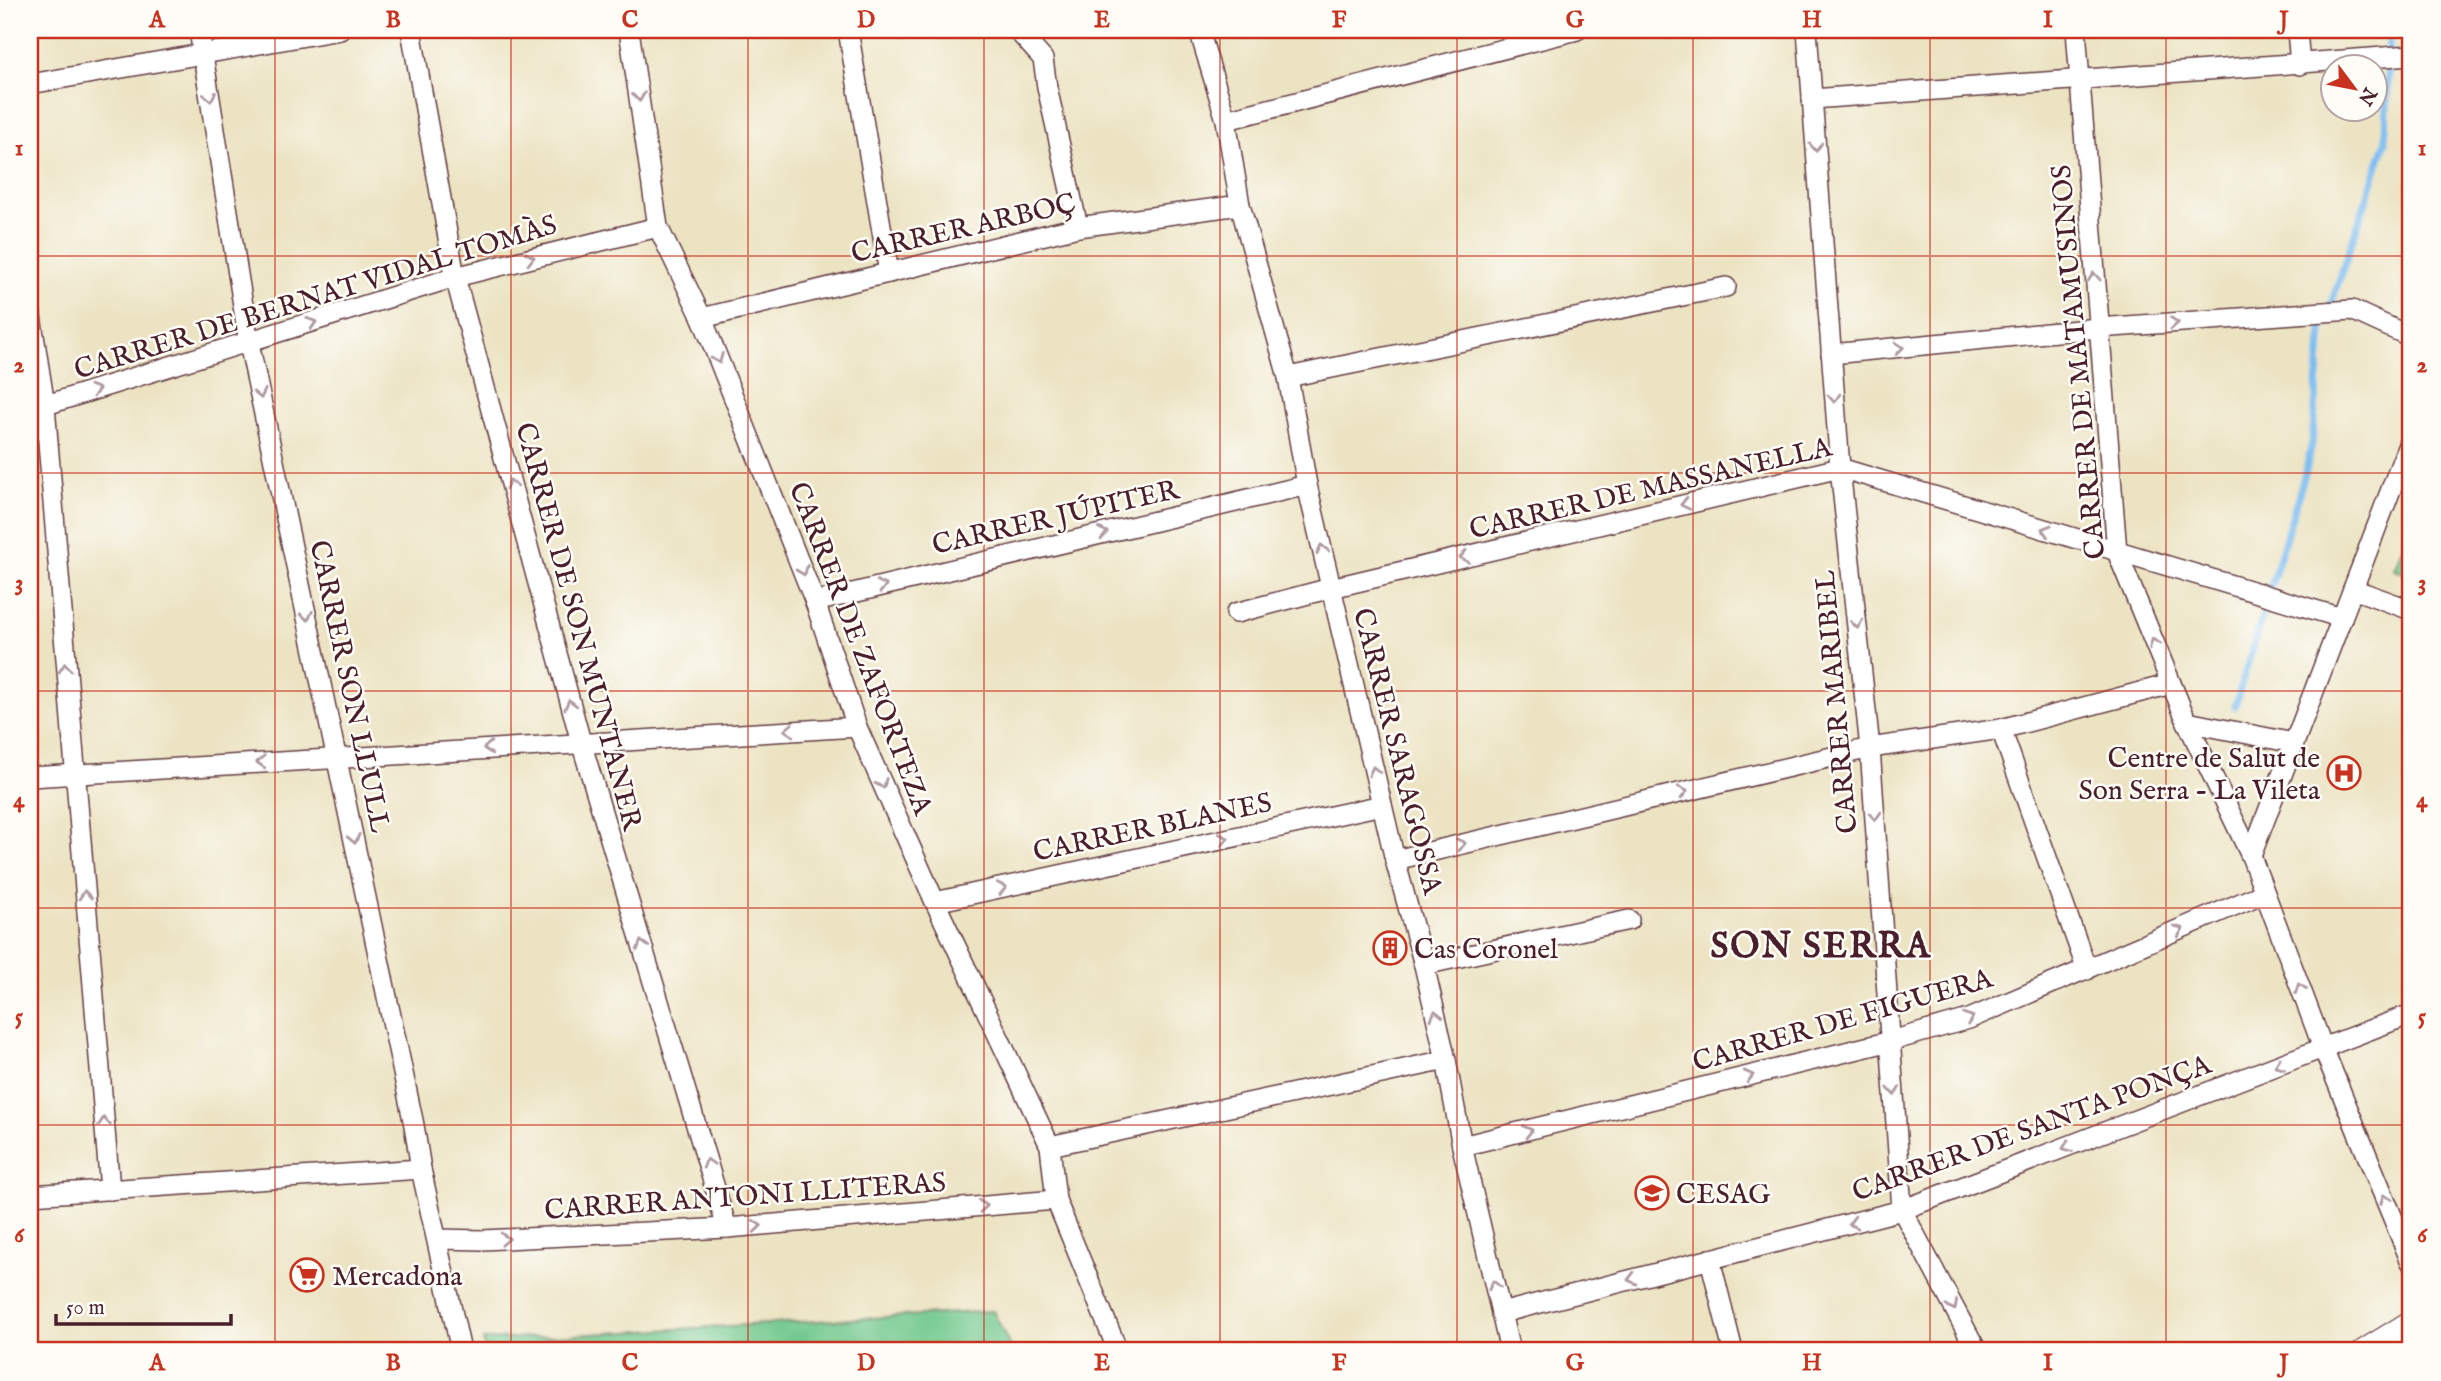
<svg xmlns="http://www.w3.org/2000/svg" width="2441" height="1381" font-family="'IM FELL English',serif">
<style>
.green{fill:#71c88d;stroke:#5e745c;stroke-width:2}
.lines{fill:none;stroke-linecap:round;stroke-linejoin:round}
.stream{stroke:#7dbdf2;stroke-width:7}
.minor-casing{stroke:#623c42;stroke-width:22}
.tertiary-casing{stroke:#623c42;stroke-width:25}
.minor{stroke:#fff;stroke-width:19}
.tertiary{stroke:#fff;stroke-width:23}
.oneway{stroke:#ae9aa0}
.grid{fill:none;stroke:#c8321e;stroke-width:2;stroke-opacity:0.55}
.labels{text-anchor:middle;stroke-width:5;stroke-linejoin:round;paint-order:stroke}
.street-label{font-size:28px;fill:#4a1f2b;stroke:#fdfcf7}
.poi-label{font-size:28px;fill:#4a1f2b;stroke:#fdfcf7;text-anchor:start}
.district-label{font-size:35px;font-weight:bold;letter-spacing:2px;fill:#4a1f2b;stroke:#fdfcf7}
.neatline{fill:none;stroke:#c8321e;stroke-width:2.5}
.grid-label{font-size:23px;text-anchor:middle;font-weight:bold;fill:#c8321e}
</style>
<rect width="100%" height="100%" fill="#fdfcf7"/>
<filter id="ink" filterUnits="userSpaceOnUse"><feTurbulence type="fractalNoise" baseFrequency=".0143" numOctaves="2"/><feDisplacementMap in="SourceGraphic" scale="14" xChannelSelector="R" yChannelSelector="G"/><feConvolveMatrix kernelMatrix="1 2 1 2 8 2 1 2 1" color-interpolation-filters="sRGB"/></filter>
<filter id="wash" filterUnits="userSpaceOnUse"><feTurbulence type="fractalNoise" baseFrequency=".00686" numOctaves="4" result="noise"/><feDisplacementMap in="SourceGraphic" scale="28" xChannelSelector="R" yChannelSelector="G"/><feGaussianBlur stdDeviation="1.57" result="paint"/><feColorMatrix in="noise" values="0 0 0 0 0 0 0 0 0 0 0 0 0 0 0 0 0 1.4 0 .05"/><feComposite in="paint" operator="in"/></filter>
<g filter="url(#wash)">
<rect width="100%" height="100%" fill="#ece3c2"/>
<g class="green">
<path d="M2411,524V574L2394,569Z"/>
<path d="M993,1311L1012,1351H485L483,1340Z"/>
</g>
<g class="lines">
<path class="stream" d="M2235,706L2306,470L2312,443L2322,331L2386,141L2389,30"/>
</g>
</g>
<g filter="url(#ink)">
<g class="lines">
<defs>
<g id="minor">
<path d="M199,30L249,343L414,1125L421,1169L461,1351"/>
<path d="M411,30L455,277L581,742L727,1228"/>
<path d="M629,30L658,227L702,318L815,602L857,727L935,902L1050,1146L1056,1200L1118,1351"/>
<path d="M848,30L889,273"/>
<path d="M1017,30L1043,59L1047,87L1078,227"/>
<path d="M1199,30L1226,120L1240,205L1288,377L1307,485L1395,860L1424,965L1446,1060L1462,1146L1510,1351"/>
<path d="M1807,30L1840,468L1870,748L1902,1210L1977,1351"/>
<path d="M2076,30L2117,552L2187,722L2251,856L2323,1048L2411,1262"/>
<path d="M2297,30L2300,65"/>
<path d="M30,84L340,30"/>
<path d="M1812,99L2411,55"/>
<path d="M1226,120L1577,30"/>
<path d="M30,310L45,406L110,1190"/>
<path d="M702,318L1078,227L1240,205"/>
<path d="M1831,354L2098,328L2352,310L2411,337"/>
<path d="M1288,377L1726,287"/>
<path d="M30,410L455,277L658,227"/>
<path d="M2353,589L2411,610"/>
<path d="M815,602L1307,485"/>
<path d="M1236,613L1331,588L1840,468L2342,618"/>
<path d="M2187,722L2294,743"/>
<path d="M2001,729L2087,970"/>
<path d="M30,777L857,727"/>
<path d="M2251,856L2411,437"/>
<path d="M1395,860L1870,748L2001,729L2171,684"/>
<path d="M935,902L1382,805"/>
<path d="M1424,965L1629,920"/>
<path d="M1050,1146L1446,1060"/>
<path d="M1462,1146L1891,1041L1969,1019L2264,893"/>
<path d="M30,1195L421,1169"/>
<path d="M437,1239L483,1240L727,1228L1056,1200"/>
<path d="M1710,1259L1733,1351"/>
<path d="M1501,1313L1902,1210L2411,1014"/>
</g>
<path id="tertiary" d="M2364,1351L2411,1322"/>
</defs>
<use href="#minor" class="minor-casing"/>
<use href="#tertiary" class="tertiary-casing"/>
<use href="#minor" class="minor"/>
<use href="#tertiary" class="tertiary"/>
</g>
<defs><path id="oneway-chevron" d="M-2-3.5L2.5 0L-2 3.5" fill="none" stroke-width="1.6" stroke-linecap="round" stroke-linejoin="round" transform="scale(1.75)"/></defs>
<g class="oneway">
<use href="#oneway-chevron" transform="translate(210 97) rotate(81)"/>
<use href="#oneway-chevron" transform="translate(639 97) rotate(82)"/>
<use href="#oneway-chevron" transform="translate(1816 147) rotate(86)"/>
<use href="#oneway-chevron" transform="translate(530 258) rotate(-14)"/>
<use href="#oneway-chevron" transform="translate(2094 277) rotate(-94)"/>
<use href="#oneway-chevron" transform="translate(312 323) rotate(-18)"/>
<use href="#oneway-chevron" transform="translate(2174 323) rotate(-4)"/>
<use href="#oneway-chevron" transform="translate(1899 348) rotate(-6)"/>
<use href="#oneway-chevron" transform="translate(718 359) rotate(68)"/>
<use href="#oneway-chevron" transform="translate(95 390) rotate(-17)"/>
<use href="#oneway-chevron" transform="translate(260 394) rotate(78)"/>
<use href="#oneway-chevron" transform="translate(1834 398) rotate(86)"/>
<use href="#oneway-chevron" transform="translate(511 484) rotate(-105)"/>
<use href="#oneway-chevron" transform="translate(1685 504) rotate(167)"/>
<use href="#oneway-chevron" transform="translate(2046 530) rotate(-163)"/>
<use href="#oneway-chevron" transform="translate(1103 533) rotate(-13)"/>
<use href="#oneway-chevron" transform="translate(1322 549) rotate(-103)"/>
<use href="#oneway-chevron" transform="translate(1464 557) rotate(167)"/>
<use href="#oneway-chevron" transform="translate(803 571) rotate(68)"/>
<use href="#oneway-chevron" transform="translate(882 586) rotate(-13)"/>
<use href="#oneway-chevron" transform="translate(307 616) rotate(78)"/>
<use href="#oneway-chevron" transform="translate(1857 624) rotate(84)"/>
<use href="#oneway-chevron" transform="translate(2154 643) rotate(-112)"/>
<use href="#oneway-chevron" transform="translate(65 668) rotate(-95)"/>
<use href="#oneway-chevron" transform="translate(570 704) rotate(-105)"/>
<use href="#oneway-chevron" transform="translate(789 730) rotate(177)"/>
<use href="#oneway-chevron" transform="translate(488 748) rotate(176)"/>
<use href="#oneway-chevron" transform="translate(261 762) rotate(177)"/>
<use href="#oneway-chevron" transform="translate(1374 771) rotate(-103)"/>
<use href="#oneway-chevron" transform="translate(882 784) rotate(66)"/>
<use href="#oneway-chevron" transform="translate(1683 792) rotate(-13)"/>
<use href="#oneway-chevron" transform="translate(1875 816) rotate(86)"/>
<use href="#oneway-chevron" transform="translate(354 839) rotate(78)"/>
<use href="#oneway-chevron" transform="translate(1224 839) rotate(-12)"/>
<use href="#oneway-chevron" transform="translate(1461 844) rotate(-13)"/>
<use href="#oneway-chevron" transform="translate(1002 888) rotate(-12)"/>
<use href="#oneway-chevron" transform="translate(85 895) rotate(-95)"/>
<use href="#oneway-chevron" transform="translate(2179 930) rotate(-23)"/>
<use href="#oneway-chevron" transform="translate(642 945) rotate(-107)"/>
<use href="#oneway-chevron" transform="translate(2300 988) rotate(-111)"/>
<use href="#oneway-chevron" transform="translate(1436 1015) rotate(-103)"/>
<use href="#oneway-chevron" transform="translate(1969 1018) rotate(-19)"/>
<use href="#oneway-chevron" transform="translate(2279 1065) rotate(159)"/>
<use href="#oneway-chevron" transform="translate(1749 1076) rotate(-14)"/>
<use href="#oneway-chevron" transform="translate(1894 1091) rotate(86)"/>
<use href="#oneway-chevron" transform="translate(104 1122) rotate(-95)"/>
<use href="#oneway-chevron" transform="translate(1528 1131) rotate(-14)"/>
<use href="#oneway-chevron" transform="translate(2067 1147) rotate(159)"/>
<use href="#oneway-chevron" transform="translate(708 1163) rotate(-107)"/>
<use href="#oneway-chevron" transform="translate(2385 1199) rotate(-113)"/>
<use href="#oneway-chevron" transform="translate(983 1206) rotate(-5)"/>
<use href="#oneway-chevron" transform="translate(1853 1223) rotate(166)"/>
<use href="#oneway-chevron" transform="translate(757 1226) rotate(-5)"/>
<use href="#oneway-chevron" transform="translate(505 1239) rotate(-3)"/>
<use href="#oneway-chevron" transform="translate(1632 1279) rotate(166)"/>
<use href="#oneway-chevron" transform="translate(1494 1285) rotate(-103)"/>
<use href="#oneway-chevron" transform="translate(1953 1306) rotate(62)"/>
</g>
</g>
<path class="grid" d="M275,30V1351M511,30V1351M748,30V1351M984,30V1351M1220,30V1351M1457,30V1351M1693,30V1351M1930,30V1351M2166,30V1351M30,256H2411M30,473H2411M30,691H2411M30,908H2411M30,1125H2411"/>
<defs>
<symbol id="hospital-ring" viewBox="-11 -11 22 22"><circle r="9.5" fill="#fdfcf7" stroke="#c8321e" stroke-width="1.5"/><path d="M-5-5h3v3.5h4V-5h3V5h-3V1.5h-4V5h-3Z" fill="#c8321e"/></symbol>
<symbol id="building-ring" viewBox="-11 -11 22 22"><circle r="9.5" fill="#fdfcf7" stroke="#c8321e" stroke-width="1.5"/><path d="M-4-6H4V6H1V3H-1V6H-4ZM-2.5-4.3h1.7v1.8h-1.7ZM.8-4.3h1.7v1.8H.8ZM-2.5-1h1.7V.8h-1.7ZM.8-1h1.7V.8H.8Z" fill="#c8321e"/></symbol>
<symbol id="university-ring" viewBox="-11 -11 22 22"><circle r="9.5" fill="#fdfcf7" stroke="#c8321e" stroke-width="1.5"/><path d="M0-5L7-2L0 1L-7-2ZM-4 1L0 2.5L4 1V4Q0 6-4 4Z" fill="#c8321e"/></symbol>
<symbol id="supermarket-ring" viewBox="-11 -11 22 22"><circle r="9.5" fill="#fdfcf7" stroke="#c8321e" stroke-width="1.5"/><path d="M-6-5.5h2.5l.6 2H6L4.5 2H-2.5L-4.4-4H-6ZM-1.5 3.2a1.3 1.3 0 1 0 .1 0ZM3 3.2a1.3 1.3 0 1 0 .1 0Z" fill="#c8321e"/></symbol>
</defs>
<g fill-rule="evenodd">
<use href="#hospital-ring" x="2325" y="754" width="38" height="38"/>
<use href="#building-ring" x="1371" y="929" width="38" height="38"/>
<use href="#university-ring" x="1633" y="1174" width="38" height="38"/>
<use href="#supermarket-ring" x="288" y="1256" width="38" height="38"/>
</g>
<g class="labels">
<g class="street-label">
<text transform="translate(963 227) rotate(-13)" y="10">CARRER ARBOÇ</text>
<text transform="translate(315 296) rotate(-17)" y="10">CARRER DE BERNAT VIDAL TOMÀS</text>
<text transform="translate(2077 362) rotate(-95)" y="10">CARRER DE MATAMUSINOS</text>
<text transform="translate(1650 487) rotate(-13)" y="10">CARRER DE MASSANELLA</text>
<text transform="translate(1055 516) rotate(-13)" y="10">CARRER JÚPITER</text>
<text transform="translate(580 626) rotate(75)" y="10">CARRER DE SON MUNTANER</text>
<text transform="translate(862 648) rotate(69)" y="10">CARRER DE ZAFORTEZA</text>
<text transform="translate(351 686) rotate(78)" y="10">CARRER SON LLULL</text>
<text transform="translate(1835 702) rotate(-95)" y="10">CARRER MARIBEL</text>
<text transform="translate(1399 751) rotate(76)" y="10">CARRER SARAGOSSA</text>
<text transform="translate(1152 826) rotate(-12)" y="10">CARRER BLANES</text>
<text transform="translate(1842 1019) rotate(-16)" y="10">CARRER DE FIGUERA</text>
<text transform="translate(2031 1127) rotate(-20)" y="10">CARRER DE SANTA PONÇA</text>
<text transform="translate(745 1195) rotate(-4)" y="10">CARRER ANTONI LLITERAS</text>
</g>
<g class="poi-label">
<text x="2320" y="767" text-anchor="end">Centre de Salut de<tspan x="2320" dy="32">Son Serra - La Vileta</tspan></text>
<text x="1414" y="958">Cas Coronel</text>
<text x="1676" y="1203">CESAG</text>
<text x="332" y="1285">Mercadona</text>
</g>
<g class="district-label">
<text x="1821" y="957">SON SERRA</text>
</g>
</g>
<rect width="2441" height="1381" fill="none" stroke="#fdfcf7" stroke-width="77"/>
<g transform="translate(2354 88) rotate(122)"><circle r="33" fill="#fdfcf7" stroke="#b5a4a5" stroke-width="2"/>
<path d="M0-5L12 26L0 18L-12 26Z" fill="#c8321e"/>
<text y="-10" font-size="19" font-weight="bold" text-anchor="middle" fill="#4a1f2b">N</text>
</g>
<path d="M56 1314v10h175v-10" fill="none" stroke="#4a1f2b" stroke-width="3.5"/>
<text x="66" y="1314" font-size="21" fill="#4a1f2b" stroke="#fdfcf7" stroke-width="5" paint-order="stroke">50 m</text>
<rect x="38" y="38" width="2364" height="1304" class="neatline"/>
<g class="grid-label">
<text x="157" y="27">A</text>
<text x="393" y="27">B</text>
<text x="630" y="27">C</text>
<text x="866" y="27">D</text>
<text x="1102" y="27">E</text>
<text x="1339" y="27">F</text>
<text x="1575" y="27">G</text>
<text x="1812" y="27">H</text>
<text x="2048" y="27">I</text>
<text x="2284" y="27">J</text>
<text x="19" y="155">1</text>
<text x="2422" y="155">1</text>
<text x="19" y="372">2</text>
<text x="2422" y="372">2</text>
<text x="19" y="590">3</text>
<text x="2422" y="590">3</text>
<text x="19" y="807">4</text>
<text x="2422" y="807">4</text>
<text x="19" y="1024">5</text>
<text x="2422" y="1024">5</text>
<text x="19" y="1242">6</text>
<text x="2422" y="1242">6</text>
<text x="157" y="1370">A</text>
<text x="393" y="1370">B</text>
<text x="630" y="1370">C</text>
<text x="866" y="1370">D</text>
<text x="1102" y="1370">E</text>
<text x="1339" y="1370">F</text>
<text x="1575" y="1370">G</text>
<text x="1812" y="1370">H</text>
<text x="2048" y="1370">I</text>
<text x="2284" y="1370">J</text>
</g>
</svg>
